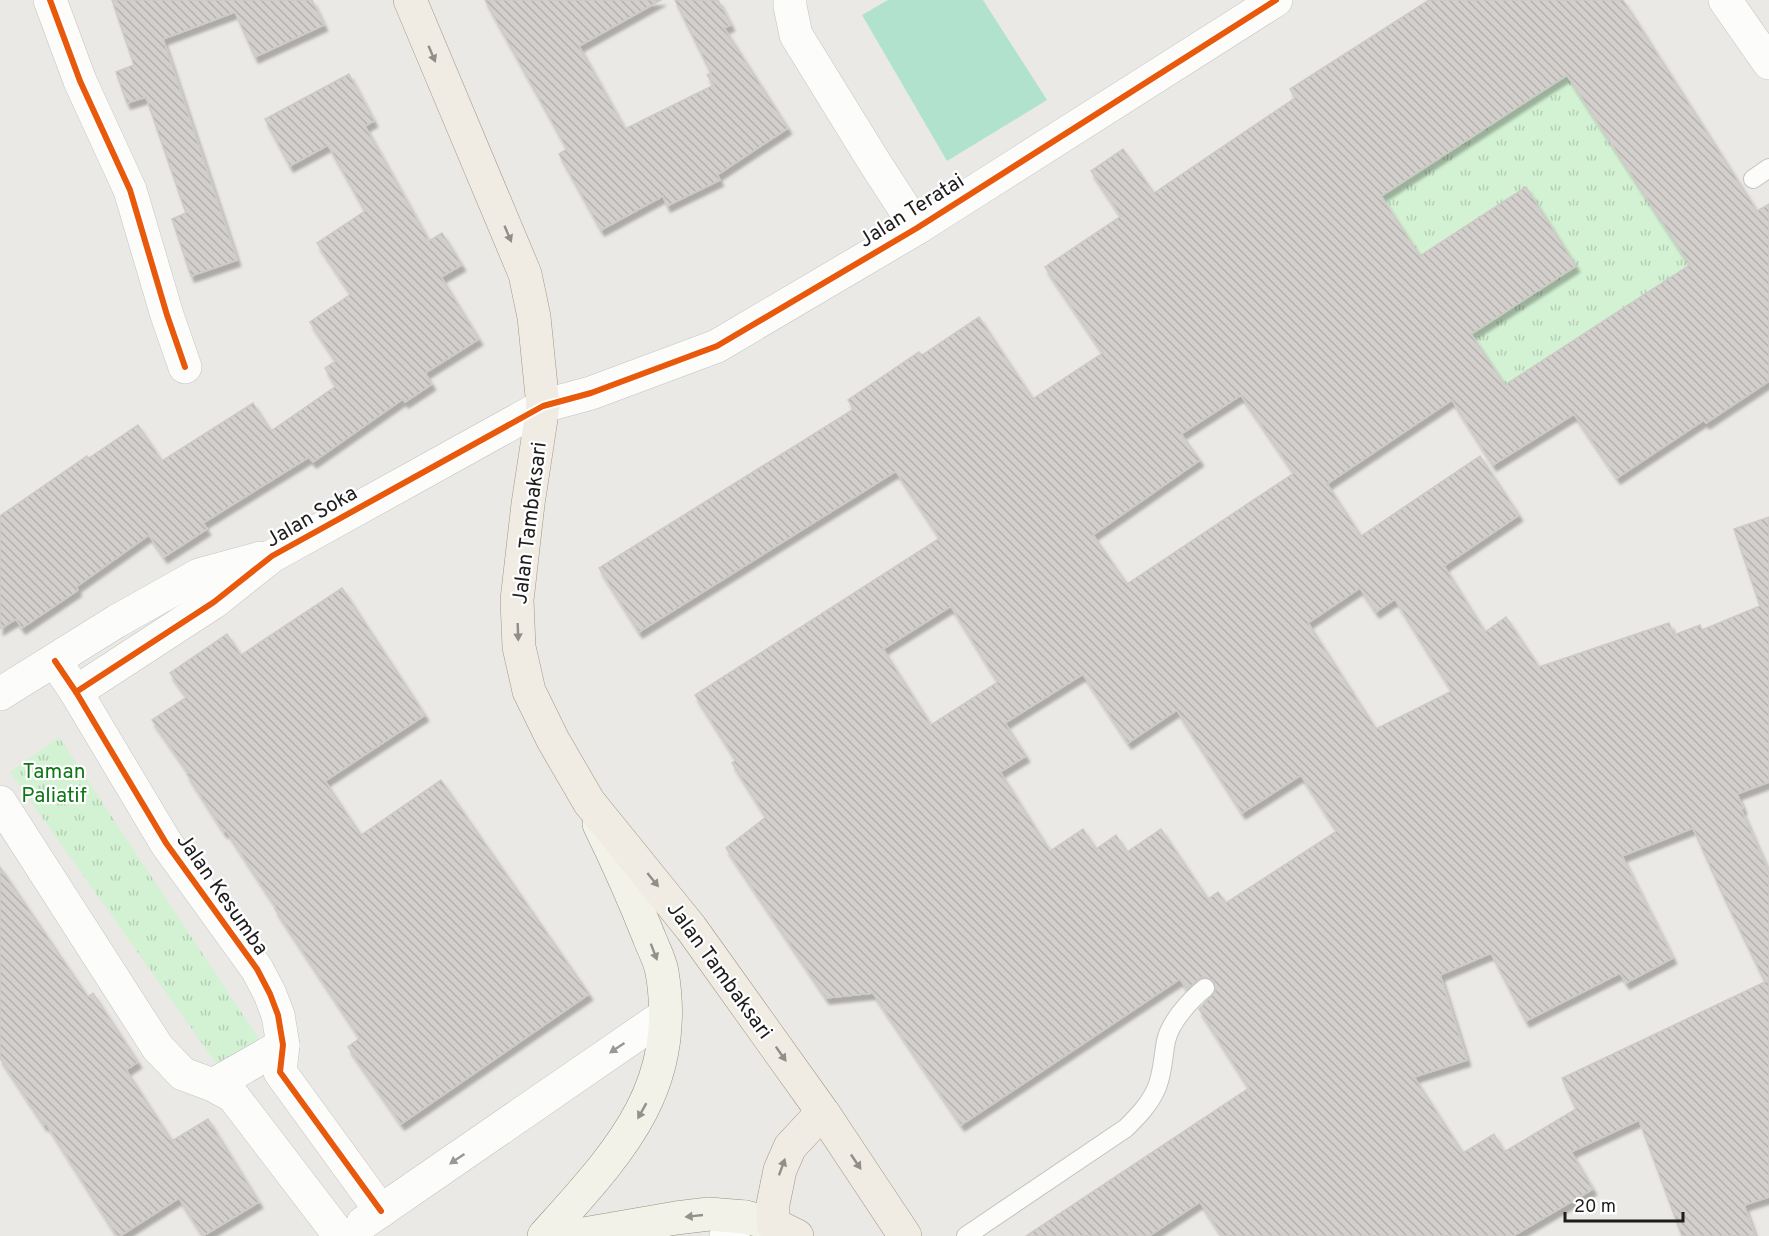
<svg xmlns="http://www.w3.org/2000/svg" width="1769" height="1236" font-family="Overpass,sans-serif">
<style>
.park{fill:url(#park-tufts)}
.pitch{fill:#b1e2cd}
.building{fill:url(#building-back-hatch);stroke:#cecac7;stroke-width:1.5;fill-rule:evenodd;filter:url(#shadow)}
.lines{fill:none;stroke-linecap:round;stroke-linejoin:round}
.service-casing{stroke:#c4c3c2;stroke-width:20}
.minor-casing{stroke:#c4c3c2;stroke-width:34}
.secondary-casing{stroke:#93947e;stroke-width:34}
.primary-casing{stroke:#a19682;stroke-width:34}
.service{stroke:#fcfcfb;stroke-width:18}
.minor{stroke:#fcfcfb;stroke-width:33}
.secondary{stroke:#f2f2e9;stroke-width:33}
.primary{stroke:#f0ebe3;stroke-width:33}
.cycleway-casing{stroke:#fff;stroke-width:10}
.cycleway{stroke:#e8590c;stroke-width:6}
.oneway{fill:#918e8a}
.oneway2{fill:#92928d}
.oneway3{fill:#989897}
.labels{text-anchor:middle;stroke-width:4.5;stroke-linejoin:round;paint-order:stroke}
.street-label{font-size:21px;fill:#1d1d1d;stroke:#fff}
.park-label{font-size:21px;fill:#0d7815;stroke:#fff}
</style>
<defs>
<pattern id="park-tufts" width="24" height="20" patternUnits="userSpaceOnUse" patternTransform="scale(1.5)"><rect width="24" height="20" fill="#d3f1d3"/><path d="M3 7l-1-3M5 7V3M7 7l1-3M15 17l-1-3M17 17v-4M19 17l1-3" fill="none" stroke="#b5ceb5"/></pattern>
<pattern id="building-back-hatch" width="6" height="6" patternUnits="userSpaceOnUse" patternTransform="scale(1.5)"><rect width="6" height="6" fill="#d2cfcc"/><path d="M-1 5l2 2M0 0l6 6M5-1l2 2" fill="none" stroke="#b4b1af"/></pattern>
<filter id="shadow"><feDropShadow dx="3.5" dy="6" stdDeviation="1.5" flood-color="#0004"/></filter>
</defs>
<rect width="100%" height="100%" fill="#ebe9e6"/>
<g class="park">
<path d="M1567,75L1690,265L1505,385L1471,334L1576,266L1526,188L1420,256L1381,196Z"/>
<path d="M59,737L263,1045L223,1073L10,772Z"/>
</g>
<path class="pitch" d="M888,0H983L1047,100L947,161L862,15Z"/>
<g class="building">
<path d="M112,0H312L324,25L255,57L235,12L163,39L237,260L191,276L172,219L186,213L146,97L127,103L116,72L134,65Z"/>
<path d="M485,0H661L579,46L625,129L714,85L707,75L711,73L675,0H718L731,25L724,28L788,128L717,175L720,180L667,206L663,196L601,230L559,154L567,149Z"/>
<path d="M1429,0H1623L1757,211L1769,204V381L1706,423L1704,420L1617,478L1574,414L1493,465L1452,400L1327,484L1361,536L1480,456L1519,515L1444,566L1485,632L1506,617L1539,667L1669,623L1674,635L1700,625L1702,630L1760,606L1734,529L1769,517V782L1737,794L1743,808L1741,809L1769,873V1197L1744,1205L1755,1236H1682L1639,1120L1571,1152L1593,1189L1513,1236H1222L1200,1202L1149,1236H1026L1249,1088L1199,1009L1215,992L1214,981L1209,978L1202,977L1187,989L1180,979L961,1125L873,993L826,998L726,848L766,817L732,763L736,760L695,695L940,538L896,471L639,632L599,568L854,409L848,400L919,352L922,355L979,317L1033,399L1103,353L1045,267L1121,216L1091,171L1123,149L1154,193L1295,98L1290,89ZM1567,75L1690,265L1505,385L1471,334L1576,266L1526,187L1420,256L1381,196ZM1241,395L1294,473L1127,584L1093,535L1200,460L1181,434ZM1360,588L1376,612L1395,599L1452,691L1376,729L1308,623ZM951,606L998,682L931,725L883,649ZM1083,674L1128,743L1177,710L1242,813L1301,775L1337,831L1226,903L1218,892L1208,899L1161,829L1127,852L1116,835L1096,849L1083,829L1050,851L1000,772L1026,756L1005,723ZM1693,828L1723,895L1765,982L1562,1078L1576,1109L1504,1152L1494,1134L1463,1153L1414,1077L1467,1060L1440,975L1491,953L1526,1021L1620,973L1626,983L1673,958L1622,856Z"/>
<path d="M349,74L374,121L365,126L429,241L442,233L462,265L441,277L479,339L425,373L432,384L405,402L403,399L313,462L309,457L203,523L207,529L164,557L149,535L76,587L78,590L22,628L16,619L0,629V516L87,456L89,458L138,425L162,461L253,403L271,431L336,386L325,368L336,361L310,322L351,294L317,243L365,211L328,145L290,166L265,119Z"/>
<path d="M342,588L425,715L325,781L361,835L441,780L589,994L401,1124L348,1047L360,1038L275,909L276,907L226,830L224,832L187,774L189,773L152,720L187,697L170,673L227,634L241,655Z"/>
<path d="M0,867L88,997L93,993L138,1062L126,1070L172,1141L208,1119L259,1202L203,1236L179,1198L120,1236H117L46,1123L44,1125L0,1058Z"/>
</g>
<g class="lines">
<defs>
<g id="service">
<path d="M1753,179L1769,168"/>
<path d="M966,1236L1126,1128C1138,1116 1150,1104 1157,1087C1163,1072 1163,1056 1166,1041C1170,1022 1190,1000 1205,988"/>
</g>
<g id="minor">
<path d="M50,0L80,81L130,190L167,315L185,367"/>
<path d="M790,0V6L796,35L873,160L917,228"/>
<path d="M1725,0L1769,63"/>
<path d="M55,661L76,692L166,843L257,969L270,994L278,1015L283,1045L280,1072L381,1211"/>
<path d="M76,692L214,602L272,556L543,406L591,393L717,346L917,228L1276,0"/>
<path d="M0,694L117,621L199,575L261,558"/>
<path d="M0,802L158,1048L183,1074L213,1085L233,1096L340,1236"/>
<path d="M213,1085L283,1045"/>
<path d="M363,1223L665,1015"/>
<path d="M726,1236L745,1217"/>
</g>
<g id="secondary">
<path d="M544,1236C616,1155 682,1090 662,972C660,960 653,948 649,937C634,899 617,861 599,824"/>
<path d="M572,1236L676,1218L709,1214L745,1217L773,1224"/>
</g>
<g id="primary">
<path d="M410,0L525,274L534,317L543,406L528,504L517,600L519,647L529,691L553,740L589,802L691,928L824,1114L905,1236"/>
<path d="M797,1236L773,1224V1204L780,1170L790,1147L816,1119L824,1114"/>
</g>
</defs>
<use href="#service" class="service-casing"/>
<use href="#minor" class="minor-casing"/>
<use href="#secondary" class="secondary-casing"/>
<use href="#primary" class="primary-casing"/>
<use href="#service" class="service"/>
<use href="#minor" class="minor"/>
<use href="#secondary" class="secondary"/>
<use href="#primary" class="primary"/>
<defs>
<g id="cycleway">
<path d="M50,0L80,81L130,190L167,315L185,367"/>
<path d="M55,661L76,692L166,843L257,969L270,994L278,1015L283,1045L280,1072L381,1211"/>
<path d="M76,692L214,602L272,556L543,406L591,393L717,346L917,228L1276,0"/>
</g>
</defs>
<use href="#cycleway" class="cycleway-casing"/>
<use href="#cycleway" class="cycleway"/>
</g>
<defs><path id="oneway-solid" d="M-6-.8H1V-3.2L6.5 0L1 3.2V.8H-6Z" transform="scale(1.5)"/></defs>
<g class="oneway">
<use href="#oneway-solid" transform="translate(432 54) rotate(67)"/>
<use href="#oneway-solid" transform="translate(508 234) rotate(67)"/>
<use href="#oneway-solid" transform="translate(518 632) rotate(88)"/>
<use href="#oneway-solid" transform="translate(653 880) rotate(51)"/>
<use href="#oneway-solid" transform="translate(781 1054) rotate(55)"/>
<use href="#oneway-solid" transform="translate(856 1162) rotate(56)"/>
<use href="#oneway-solid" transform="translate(782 1167) rotate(-70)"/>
</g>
<g class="oneway2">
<use href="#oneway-solid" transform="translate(654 952) rotate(69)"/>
<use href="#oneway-solid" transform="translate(642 1111) rotate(119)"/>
<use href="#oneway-solid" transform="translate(694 1216) rotate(174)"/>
</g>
<g class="oneway3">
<use href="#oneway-solid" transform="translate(617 1048) rotate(146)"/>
<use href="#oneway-solid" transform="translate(457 1159) rotate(146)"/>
</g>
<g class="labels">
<g class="street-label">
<text transform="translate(911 210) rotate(-32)" y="7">Jalan Teratai</text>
<text transform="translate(311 516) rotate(-30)" y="7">Jalan Soka</text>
<text transform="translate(529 523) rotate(-83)" y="7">Jalan Tambaksari</text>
<text transform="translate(223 894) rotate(55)" y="7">Jalan Kesumba</text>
<text transform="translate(720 970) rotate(54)" y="7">Jalan Tambaksari</text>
</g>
<g class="park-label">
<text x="54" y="778">Taman<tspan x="54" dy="24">Paliatif</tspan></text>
</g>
</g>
<path d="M1565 1212v9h118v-9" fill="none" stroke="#1d1d1d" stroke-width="3"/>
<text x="1574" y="1212" font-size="18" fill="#1d1d1d" stroke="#ffffff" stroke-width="4.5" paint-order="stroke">20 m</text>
</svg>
